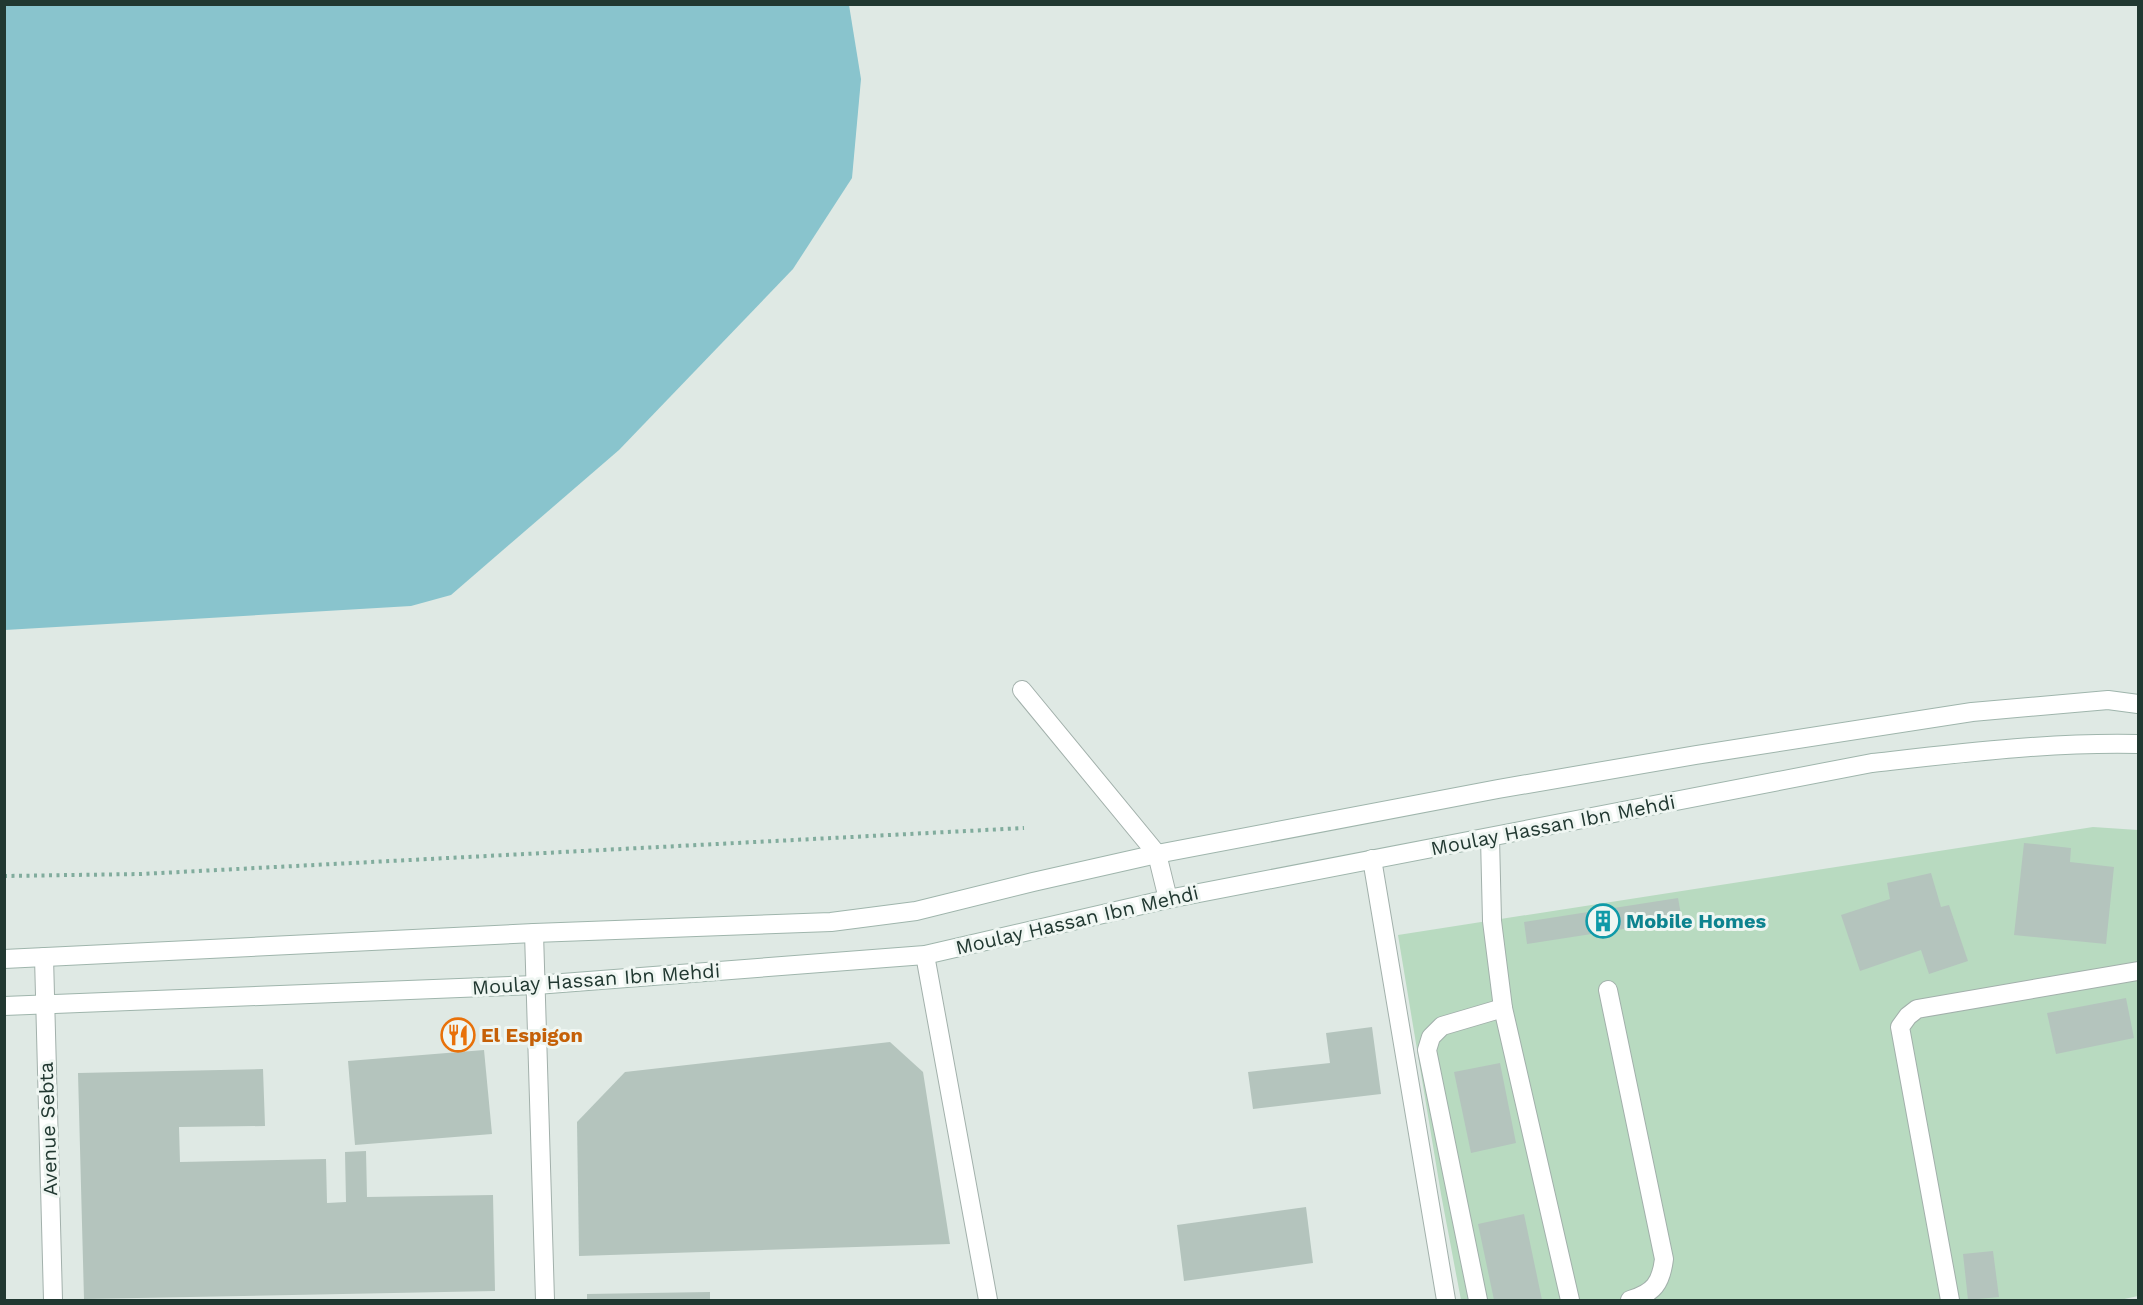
<svg xmlns="http://www.w3.org/2000/svg" width="2143" height="1305" font-family="'Work Sans',sans-serif">
<style>
.green{fill:#b8dac0}
.water{fill:#89c4cd}
.building{fill:#b4c4bd}
.lines{fill:none;stroke-linecap:round;stroke-linejoin:round}
.lane-casing{stroke:#a2b0ab;stroke-width:20}
.street-casing{stroke:#a2b0ab;stroke-width:20}
.secondary-casing{stroke:#9fb5ac;stroke-width:20}
.path{stroke:#81ac9d;stroke-width:4;stroke-dasharray:3 4.5;stroke-linecap:butt}
.lane{stroke:#fff;stroke-width:18}
.street{stroke:#fff;stroke-width:18}
.secondary{stroke:#fff;stroke-width:18}
.labels{text-anchor:middle;stroke-width:6;stroke-linejoin:round;paint-order:stroke}
.street-label{font-size:20px;fill:#213831;stroke:#eff6f2}
.culture-label{font-size:20px;font-weight:bold;fill:#0d838f;stroke:#eff6f2;text-anchor:start}
.food-label{font-size:20px;font-weight:bold;fill:#c56008;stroke:#eff6f2;text-anchor:start}
</style>
<rect width="100%" height="100%" fill="#dfe9e4"/>
<path class="green" d="M2093,827L2138,830V1296L2120,1300H1461L1441,1194L1398,935Z"/>
<path class="water" d="M5,4L849,5L861,79L852,178L793,269L619,450L451,595L411,606L5,630Z"/>
<g class="building">
<path d="M2024,843L2071,848L2070,862L2114,867L2106,944L2014,935Z"/>
<path d="M1931,873L1941,907L1949,905L1968,961L1929,974L1921,950L1860,971L1841,915L1890,899L1887,883Z"/>
<path d="M1678,898L1682,920L1527,944L1524,922Z"/>
<path d="M2126,998L2134,1038L2056,1054L2047,1013Z"/>
<path d="M1372,1027L1381,1094L1253,1109L1248,1072L1330,1063L1326,1033Z"/>
<path d="M890,1042L923,1072L950,1244L579,1256L577,1122L625,1072Z"/>
<path d="M484,1050L492,1134L355,1145L348,1061Z"/>
<path d="M1500,1063L1516,1143L1471,1153L1454,1072Z"/>
<path d="M263,1069L265,1126L179,1127L180,1162L326,1159L327,1203L346,1202L345,1152L366,1151L367,1197L493,1195L495,1291L84,1299L78,1073Z"/>
<path d="M1306,1207L1313,1263L1184,1281L1177,1225Z"/>
<path d="M1524,1214L1542,1300H1494L1478,1224Z"/>
<path d="M1993,1251L1999,1297L1968,1300L1963,1254Z"/>
<path d="M710,1292V1300H587V1294Z"/>
</g>
<g class="lines">
<defs>
<g id="lane">
<path d="M1022,690L1157,854L1168,899"/>
<path d="M1490,838L1492,921L1503,1008L1570,1300"/>
<path d="M1372,859L1446,1300"/>
<path d="M1608,990L1664,1259C1661,1283 1654,1293 1630,1300"/>
<path d="M1478,1300L1427,1050L1431,1037L1442,1026L1503,1008"/>
<path d="M1950,1300L1900,1027L1908,1016L1917,1009L2138,971"/>
</g>
<g id="street">
<path d="M534,933L545,1300"/>
<path d="M925,955L988,1300"/>
<path d="M44,957L53,1300"/>
</g>
<g id="secondary">
<path d="M4,959L534,933L831,922L916,911L1033,882L1157,854L1498,789L1696,755L1972,712L2108,700L2138,704"/>
<path d="M4,1006L536,985L925,955L1168,899L1872,763C1961,753 2050,742 2138,744"/>
</g>
</defs>
<use href="#lane" class="lane-casing"/>
<use href="#street" class="street-casing"/>
<use href="#secondary" class="secondary-casing"/>
<path class="path" d="M4,876L141,874L1024,828"/>
<use href="#lane" class="lane"/>
<use href="#street" class="street"/>
<use href="#secondary" class="secondary"/>
</g>
<defs>
<symbol id="building-ring" viewBox="-11 -11 22 22"><circle r="9.5" fill="#eff6f2" stroke="#0f9aa8" stroke-width="1.5"/><path d="M-4-6H4V6H1V3H-1V6H-4ZM-2.5-4.3h1.7v1.8h-1.7ZM.8-4.3h1.7v1.8H.8ZM-2.5-1h1.7V.8h-1.7ZM.8-1h1.7V.8H.8Z" fill="#0f9aa8"/></symbol>
<symbol id="restaurant-ring" viewBox="-11 -11 22 22"><circle r="9.5" fill="#eff6f2" stroke="#e8710a" stroke-width="1.5"/><path d="M-5-6h1v4h1v-4h1v4h1v-4h1v5L-1.5 .5V6h-2V.5L-5-1ZM5-6V6H3V1.5H1.5Q1.5-4 5-6Z" fill="#e8710a"/></symbol>
</defs>
<g fill-rule="evenodd">
<use href="#building-ring" x="1584" y="902" width="38" height="38"/>
<use href="#restaurant-ring" x="439" y="1016" width="38" height="38"/>
</g>
<g class="labels">
<g class="street-label">
<text transform="translate(1553 825) rotate(-11)" y="7">Moulay Hassan Ibn Mehdi</text>
<text transform="translate(1077 920) rotate(-13)" y="7">Moulay Hassan Ibn Mehdi</text>
<text transform="translate(596 979) rotate(-4)" y="7">Moulay Hassan Ibn Mehdi</text>
<text transform="translate(48 1129) rotate(-92)" y="7">Avenue Sebta</text>
</g>
<g class="culture-label">
<text x="1626" y="928">Mobile Homes</text>
</g>
<g class="food-label">
<text x="481" y="1042">El Espigon</text>
</g>
</g>
<rect width="2143" height="1305" fill="none" stroke="#213831" stroke-width="12"/>
</svg>
